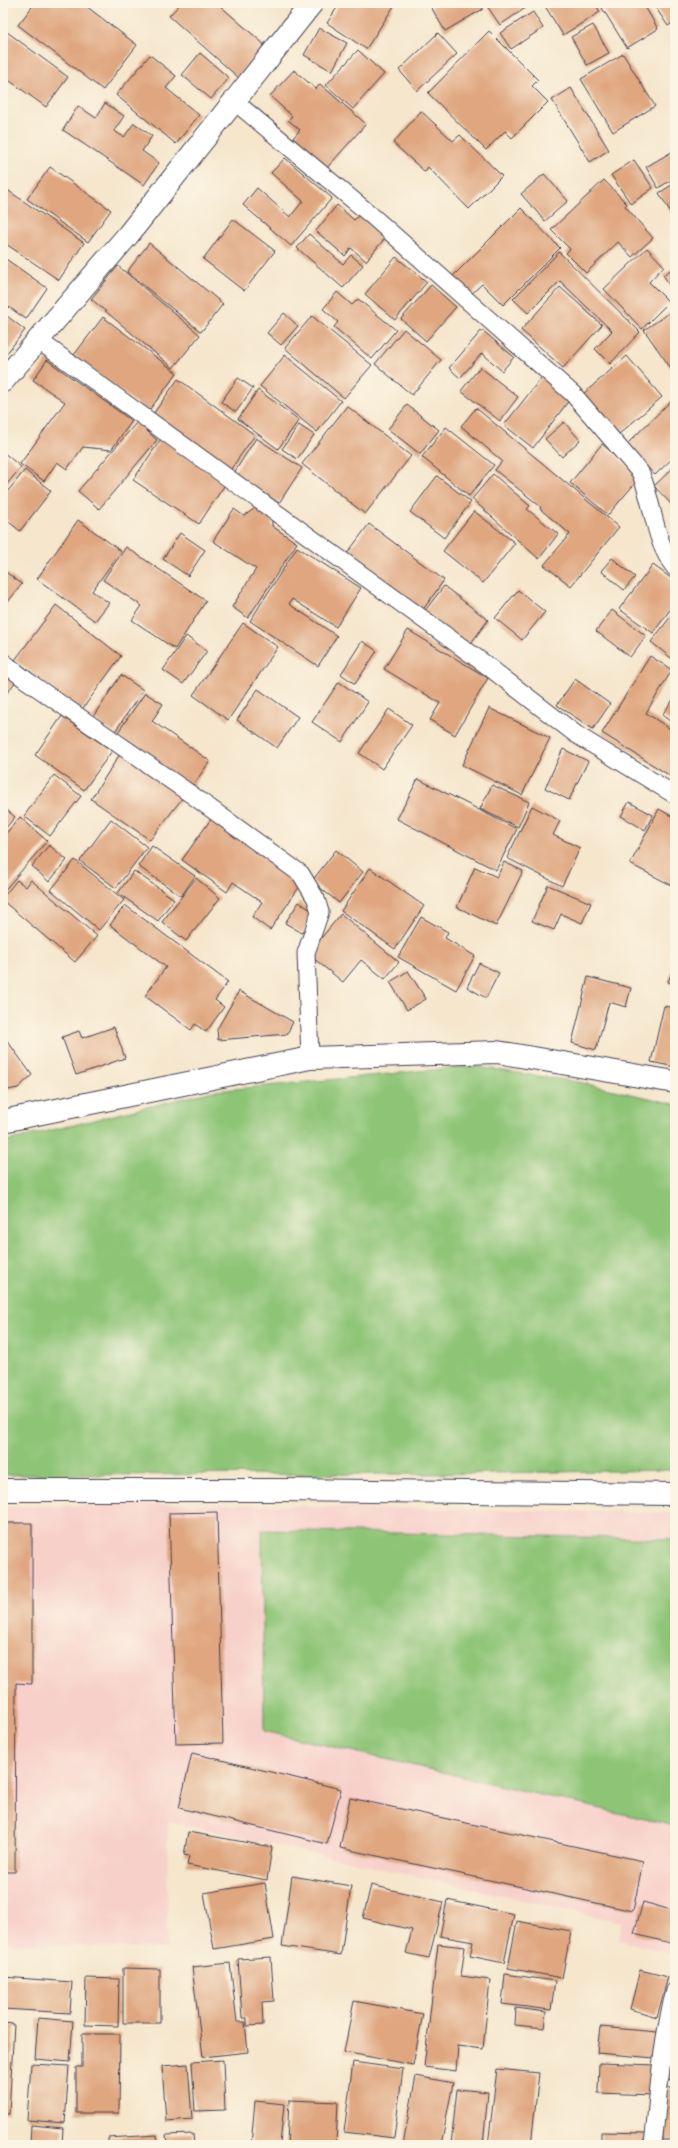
<svg xmlns="http://www.w3.org/2000/svg" width="678" height="2148" font-family="Itim,sans-serif">
<style>
.built{fill:#f7d0ca}
.green{fill:#8dc476;stroke:#587358}
.building{fill:#dfa67f}
.lines{fill:none;stroke-linecap:round;stroke-linejoin:round}
.service-casing{stroke:#423f51;stroke-width:19}
.minor-casing{stroke:#423f51;stroke-width:24}
.service{stroke:#fff;stroke-width:17}
.minor{stroke:#fff;stroke-width:22}
</style>
<rect width="100%" height="100%" fill="#fcf5e5"/>
<filter id="ink" filterUnits="userSpaceOnUse"><feTurbulence type="fractalNoise" baseFrequency=".025" numOctaves="2"/><feDisplacementMap in="SourceGraphic" scale="8" xChannelSelector="R" yChannelSelector="G"/><feConvolveMatrix kernelMatrix="1 2 1 2 8 2 1 2 1" color-interpolation-filters="sRGB"/></filter>
<filter id="wash" filterUnits="userSpaceOnUse"><feTurbulence type="fractalNoise" baseFrequency=".012" numOctaves="4" result="noise"/><feDisplacementMap in="SourceGraphic" scale="16" xChannelSelector="R" yChannelSelector="G"/><feGaussianBlur stdDeviation="0.9" result="paint"/><feColorMatrix in="noise" values="0 0 0 0 0 0 0 0 0 0 0 0 0 0 0 0 0 1.4 0 .05"/><feComposite in="paint" operator="in"/></filter>
<g filter="url(#wash)">
<rect width="100%" height="100%" fill="#f5e6cc"/>
<path class="built" d="M177,1504L675,1513V1955L619,1940L621,1922L168,1821L167,1949L3,1943V1507Z"/>
<g class="green">
<path d="M471,1066L579,1082L675,1104V1470L432,1474L3,1475V1142L213,1091Z"/>
<path d="M262,1530L675,1539V1826L264,1731Z"/>
</g>
<g id="blocks">
<g class="building">
<path d="M35,3H82L137,45L103,90L18,25Z"/>
<path d="M181,3H217L267,47L239,78L169,16Z"/>
<path d="M340,3H396L366,49L327,23Z"/>
<path d="M438,3H479L483,9L445,31L431,7Z"/>
<path d="M485,3H533L500,25Z"/>
<path d="M543,3H595L600,12L563,35Z"/>
<path d="M599,3H643L658,29L627,48Z"/>
<path d="M663,3H675V21L668,26L656,8Z"/>
<path d="M533,12L543,28L511,49L500,33Z"/>
<path d="M593,25L609,53L587,65L571,37Z"/>
<path d="M319,28L347,43L332,71L304,55Z"/>
<path d="M3,29L68,77L46,107L3,76Z"/>
<path d="M489,31L538,80L532,86L548,102L512,138L505,131L486,150L428,93Z"/>
<path d="M438,33L457,54L417,91L399,70Z"/>
<path d="M358,50L384,74L353,109L326,85Z"/>
<path d="M200,53L229,78L211,99L182,75Z"/>
<path d="M623,54L655,106L613,132L581,79Z"/>
<path d="M150,55L176,76L166,88L199,115L176,144L116,95Z"/>
<path d="M294,70L316,89L320,84L366,124L325,170L291,140L300,130L288,120L292,116L270,96Z"/>
<path d="M571,88L609,150L590,162L552,100Z"/>
<path d="M105,103L124,116L114,131L124,137L134,123L152,136L142,151L159,163L144,185L63,130L78,106L96,118Z"/>
<path d="M421,111L453,141L460,135L502,176L469,209L428,167L425,172L393,143Z"/>
<path d="M675,150V178L658,188L646,167Z"/>
<path d="M285,158L332,198L291,246L243,205L257,188L290,217L303,201L271,173Z"/>
<path d="M634,160L653,188L631,204L611,175Z"/>
<path d="M50,167L111,210L88,242L27,199Z"/>
<path d="M544,174L568,201L545,221L521,194Z"/>
<path d="M604,180L627,204L625,206L653,238L632,257L618,242L586,273L566,253L570,249L551,230Z"/>
<path d="M675,183V219L659,193Z"/>
<path d="M3,187L84,243L59,280L3,242Z"/>
<path d="M337,205L354,220L360,215L386,237L366,261L351,248L345,256L316,231Z"/>
<path d="M521,208L560,248L503,305L482,284L468,297L450,279Z"/>
<path d="M233,219L275,251L244,291L203,259Z"/>
<path d="M309,234L343,264L351,255L363,265L343,288L297,248Z"/>
<path d="M149,243L223,304L201,332L127,272Z"/>
<path d="M647,248L664,266L649,282L669,302L642,329L604,289Z"/>
<path d="M559,252L640,332L610,364L595,349L612,331L560,281L528,313L513,299Z"/>
<path d="M3,257L47,288L26,319L3,303Z"/>
<path d="M396,257L427,282L395,320L365,294Z"/>
<path d="M118,266L200,335L173,368L91,299Z"/>
<path d="M675,267V293L663,275Z"/>
<path d="M431,285L456,307L426,341L401,319Z"/>
<path d="M560,287L602,325L563,368L521,330Z"/>
<path d="M337,292L352,305L358,299L396,330L372,359L334,327L338,322L323,309Z"/>
<path d="M675,309V374L644,330Z"/>
<path d="M284,313L298,326L281,345L267,333Z"/>
<path d="M7,316L25,330L3,358V321Z"/>
<path d="M312,316L372,365L344,398L285,348Z"/>
<path d="M103,317L177,373L148,412L74,355Z"/>
<path d="M404,329L441,360L412,395L375,364Z"/>
<path d="M482,330L514,357L502,371L482,353L460,378L449,368Z"/>
<path d="M285,355L341,401L317,432L260,386Z"/>
<path d="M627,356L662,397L618,435L583,394Z"/>
<path d="M47,360L132,421L111,450L83,447L67,469L57,462L44,481L20,464L65,402L33,380Z"/>
<path d="M480,367L518,397L500,421L461,391Z"/>
<path d="M542,377L570,399L533,448L504,425Z"/>
<path d="M238,378L253,388L236,412L221,402Z"/>
<path d="M178,379L255,435L228,473L151,417Z"/>
<path d="M258,390L299,420L278,449L238,419Z"/>
<path d="M675,397V456L655,475L626,445Z"/>
<path d="M407,405L439,430L420,454L388,429Z"/>
<path d="M347,406L411,456L365,514L302,464Z"/>
<path d="M476,408L619,527L571,586L544,565L570,534L540,509L541,507L495,470L502,461L461,426Z"/>
<path d="M137,422L157,440L99,509L78,491Z"/>
<path d="M564,422L580,440L562,457L545,439Z"/>
<path d="M299,425L314,435L297,459L282,449Z"/>
<path d="M446,427L494,465L469,496L422,457Z"/>
<path d="M256,438L302,468L279,503L234,473Z"/>
<path d="M161,439L226,483L199,524L133,480Z"/>
<path d="M602,444L635,472L636,482L608,515L570,483Z"/>
<path d="M3,452L21,467L3,489Z"/>
<path d="M675,466V502L672,505L654,486Z"/>
<path d="M25,470L51,491L20,531L3,517V497Z"/>
<path d="M493,474L530,506L527,509L558,534L539,559L472,499Z"/>
<path d="M437,476L471,502L444,538L410,512Z"/>
<path d="M258,506L272,516V526L297,543L248,618L232,607L256,569L213,541L234,509L244,516Z"/>
<path d="M474,511L515,543L483,583L443,551Z"/>
<path d="M78,520L121,551L92,591L109,603L95,621L37,579Z"/>
<path d="M369,524L444,580L422,611L346,555Z"/>
<path d="M180,533L205,550L188,576L163,559Z"/>
<path d="M126,547L206,601L175,649L132,620L142,606L103,580Z"/>
<path d="M297,547L361,588L336,627L292,599L289,604L337,636L318,666L250,621Z"/>
<path d="M612,558L635,577L624,590L601,571Z"/>
<path d="M653,565L675,581V603L653,633L619,609Z"/>
<path d="M3,570L22,584L3,608Z"/>
<path d="M444,586L488,620L468,647L423,613Z"/>
<path d="M518,590L545,612L522,640L495,618Z"/>
<path d="M56,605L121,656L81,711L15,660Z"/>
<path d="M612,610L646,636L630,657L596,631Z"/>
<path d="M675,611V661L651,642Z"/>
<path d="M243,623L278,647L228,720L193,695Z"/>
<path d="M408,630L488,678L455,735L430,720L440,703L384,669Z"/>
<path d="M186,636L207,651L183,684L163,670Z"/>
<path d="M362,641L377,651L355,684L341,674Z"/>
<path d="M650,656L672,670L646,713L675,732V772L672,777L602,733Z"/>
<path d="M3,669L17,680L3,698Z"/>
<path d="M121,675L143,690L114,733L92,718Z"/>
<path d="M575,679L610,704L593,729L557,705Z"/>
<path d="M339,682L368,702L342,742L312,722Z"/>
<path d="M258,689L298,717L277,748L237,720Z"/>
<path d="M145,693L163,704L152,721L210,761L192,787L116,735Z"/>
<path d="M675,697V725L662,715Z"/>
<path d="M489,708L550,738L522,795L462,765Z"/>
<path d="M389,709L412,725L382,769L359,753Z"/>
<path d="M62,716L112,751L84,790L35,755Z"/>
<path d="M563,749L588,761L569,800L545,788Z"/>
<path d="M122,751L184,796L150,840L91,799Z"/>
<path d="M54,775L81,796L50,836L24,816Z"/>
<path d="M418,779L517,829L496,870L397,819Z"/>
<path d="M492,785L529,802L518,827L480,809Z"/>
<path d="M629,802L653,815L645,830L621,816Z"/>
<path d="M532,806L560,821L553,835L580,848L562,886L507,858Z"/>
<path d="M3,807L15,817L3,831Z"/>
<path d="M659,809L675,818V887L630,864Z"/>
<path d="M20,817L47,841L3,892V837Z"/>
<path d="M111,819L147,847L116,888L80,861Z"/>
<path d="M211,819L302,883L270,930L252,917L262,902L233,882L227,892L182,860Z"/>
<path d="M49,845L67,860L49,882L32,866Z"/>
<path d="M152,846L195,876L181,896L138,866Z"/>
<path d="M336,850L363,872L339,903L312,881Z"/>
<path d="M75,860L124,900L99,930L51,890Z"/>
<path d="M504,862L523,871L496,926L457,907L475,867L497,877Z"/>
<path d="M370,868L424,906L395,949L341,911Z"/>
<path d="M134,871L174,899L158,921L118,893Z"/>
<path d="M196,878L220,898L186,941L162,922Z"/>
<path d="M17,880L26,887L31,880L97,936L75,962L3,901V897Z"/>
<path d="M548,885L591,903L582,923L561,914L554,930L532,921Z"/>
<path d="M299,902L315,913L302,933L285,923Z"/>
<path d="M125,905L228,982L215,1000L224,1007L206,1032L195,1024L191,1030L145,996L166,967L110,925Z"/>
<path d="M341,914L399,962L385,979L361,960L343,982L308,954Z"/>
<path d="M421,917L448,932L445,938L475,956L456,990L398,957Z"/>
<path d="M479,963L499,973L486,998L467,987Z"/>
<path d="M675,964V985L668,982Z"/>
<path d="M408,971L426,999L407,1010L390,982Z"/>
<path d="M588,977L631,988L626,1007L609,1002L596,1050L572,1043Z"/>
<path d="M239,991L293,1022L287,1034L218,1040L217,1029Z"/>
<path d="M664,1006L675,1008V1067L651,1062Z"/>
<path d="M114,1027L125,1058L76,1075L62,1037L79,1031L82,1038Z"/>
<path d="M3,1035L32,1075L18,1088L3,1091Z"/>
<path d="M217,1512L223,1743L176,1744L169,1513Z"/>
<path d="M3,1523H32V1684L16,1683L15,1872H3Z"/>
<path d="M192,1753L341,1789L327,1844L179,1808Z"/>
<path d="M350,1798L643,1861L633,1911L340,1848Z"/>
<path d="M188,1832L272,1847L267,1880L187,1865L189,1856L184,1855Z"/>
<path d="M292,1876L351,1886L341,1955L282,1946Z"/>
<path d="M265,1883L274,1939L214,1949L204,1893Z"/>
<path d="M371,1885L443,1902L429,1958L406,1953L412,1930L363,1918Z"/>
<path d="M447,1900L514,1914L504,1963L470,1956L473,1942L440,1936Z"/>
<path d="M643,1902L675,1911V1944L634,1934Z"/>
<path d="M517,1921L571,1931L562,1978L508,1968Z"/>
<path d="M438,1944L465,1947L461,1976L490,1980L483,2049L458,2046L456,2071L424,2067Z"/>
<path d="M271,1957L274,2001L262,2002L263,2025L247,2026V2018H242L238,1959Z"/>
<path d="M230,1963L237,2022H245L248,2052L203,2057L192,1967Z"/>
<path d="M123,1968L160,1969V2023H123Z"/>
<path d="M640,1970L668,1977L657,2017L630,2009Z"/>
<path d="M505,1974L555,1981L551,2010L502,2004Z"/>
<path d="M3,1977L72,1982L70,2013L3,2009Z"/>
<path d="M86,1978L119,1979L118,2026L85,2025Z"/>
<path d="M354,2001L423,2014L413,2065L344,2052Z"/>
<path d="M516,2008L546,2012L544,2028L515,2025Z"/>
<path d="M38,2018L73,2021L70,2062L35,2059Z"/>
<path d="M3,2023L14,2024L9,2114H3Z"/>
<path d="M600,2027L657,2032L655,2058L597,2053Z"/>
<path d="M82,2034H120L119,2113H76V2067H82Z"/>
<path d="M666,2058H675V2081L665,2080Z"/>
<path d="M223,2060L225,2110L195,2111L192,2062Z"/>
<path d="M353,2062L403,2069L394,2138L344,2132Z"/>
<path d="M599,2063L655,2065L654,2095L598,2093Z"/>
<path d="M31,2064L69,2066L65,2123L27,2120Z"/>
<path d="M188,2064L192,2119L166,2121L162,2066Z"/>
<path d="M497,2069L539,2073L531,2145H488Z"/>
<path d="M416,2076L453,2083L441,2145H403Z"/>
<rect x="663" y="2088" width="12" height="52"/>
<path d="M457,2089L488,2092L483,2145H451Z"/>
<path d="M289,2100L338,2102L336,2145H287Z"/>
<path d="M255,2101L284,2104L280,2145H251Z"/>
<path d="M31,2125L63,2128L62,2145H30Z"/>
<path d="M601,2132L646,2133V2145H601Z"/>
<path d="M193,2134L194,2145H167L166,2135Z"/>
<path d="M157,2135L158,2145H108V2138Z"/>
</g>
</g>
</g>
<g filter="url(#ink)">
<use href="#blocks" fill-opacity="0" stroke="#423f51" stroke-width="1"/>
<g class="lines">
<defs>
<g id="service">
<path d="M234,101L371,215L573,394L640,472C654,503 653,540 675,568"/>
<path d="M38,340L485,664L577,735L675,795"/>
<path d="M3,662L26,680L192,795L301,874L316,899L320,912L306,953L310,1058"/>
<path d="M653,2145C659,2094 661,2041 675,1991"/>
</g>
<g id="minor">
<path d="M3,381L128,235L312,3"/>
<path d="M3,1121L310,1058L497,1052L675,1082"/>
<path d="M3,1490H278L675,1494"/>
</g>
</defs>
<use href="#service" class="service-casing"/>
<use href="#minor" class="minor-casing"/>
<use href="#service" class="service"/>
<use href="#minor" class="minor"/>
</g>
</g>
<rect width="678" height="2148" fill="none" stroke="#fcf5e5" stroke-width="16"/>
</svg>
